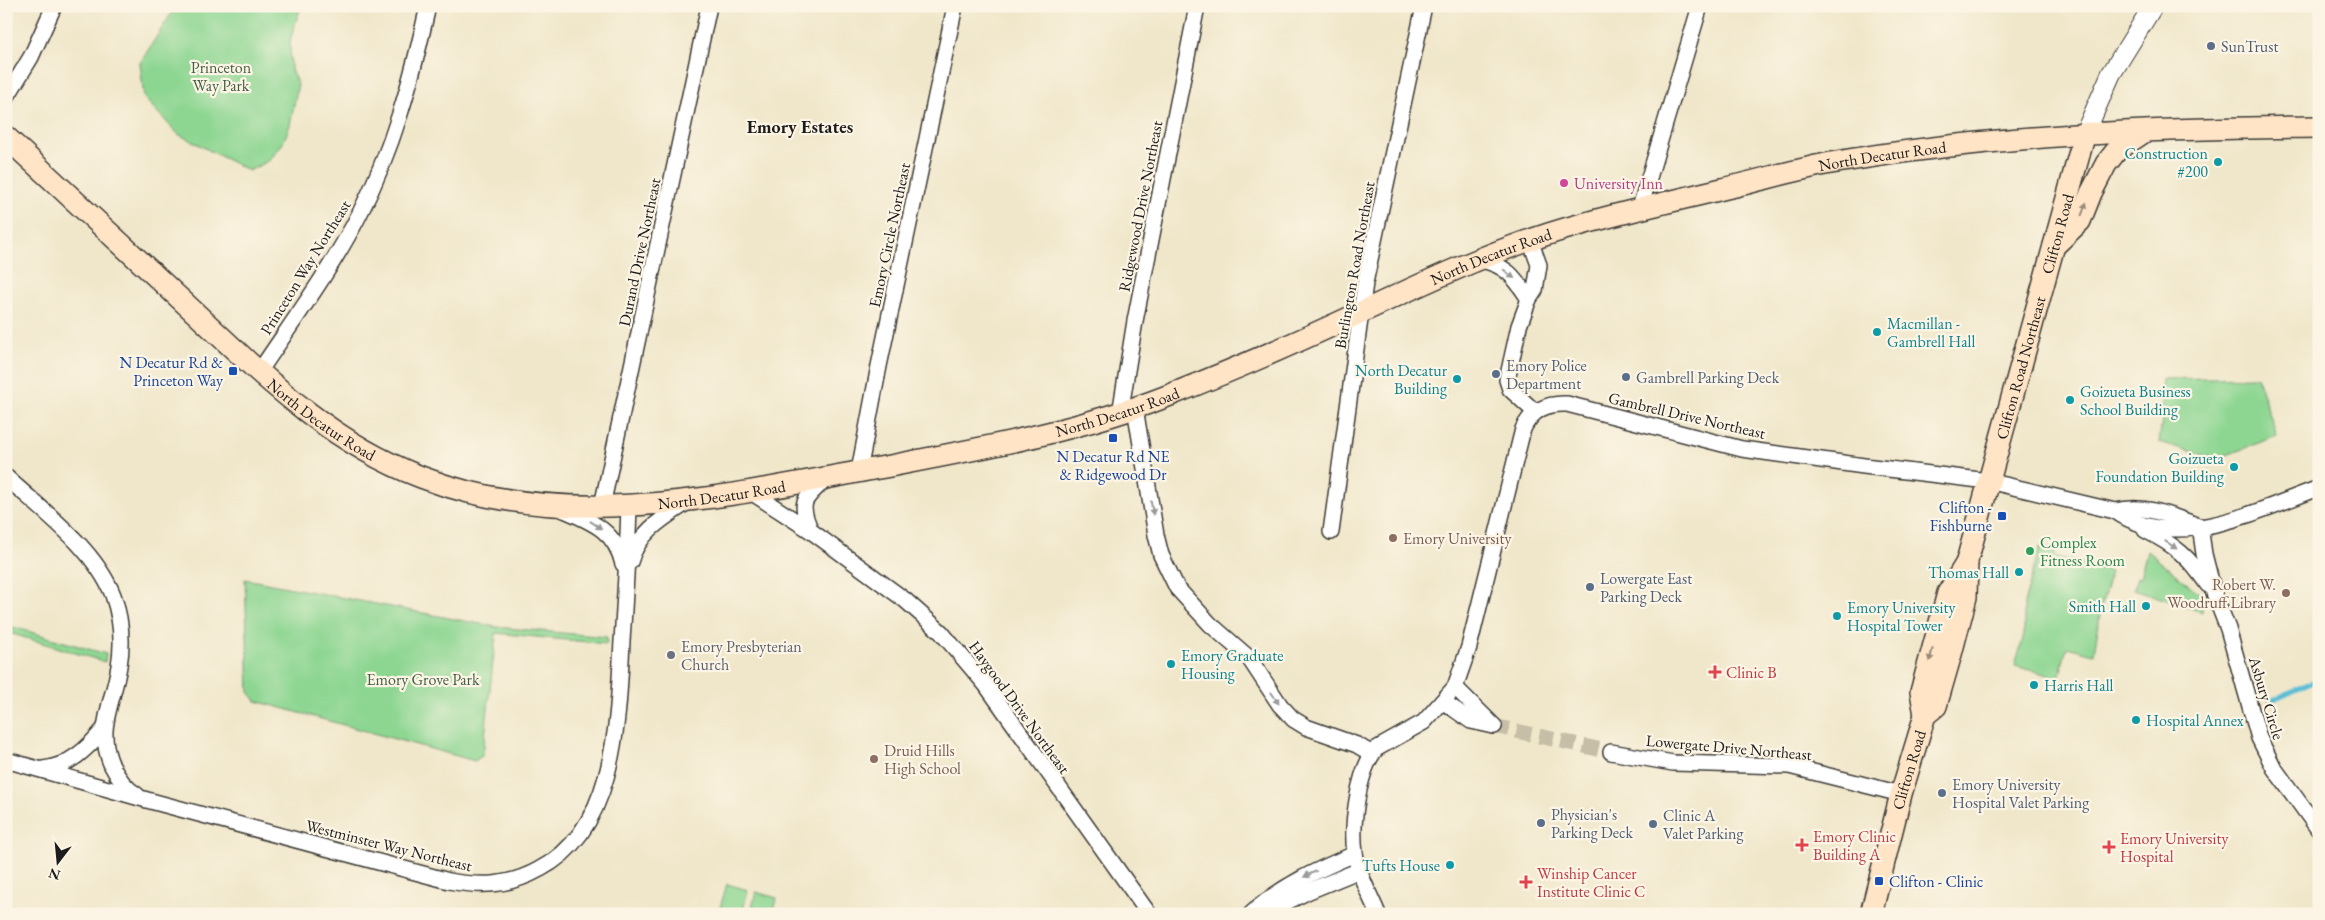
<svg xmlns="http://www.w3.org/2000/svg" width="2325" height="920" font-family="'EB Garamond',serif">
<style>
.green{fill:#8dd692;stroke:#547957}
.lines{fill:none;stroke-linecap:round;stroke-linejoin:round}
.stream{stroke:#59bdd7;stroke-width:4.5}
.minor-tunnel{stroke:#c6bea7;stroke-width:15;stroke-dasharray:15 8;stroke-linecap:butt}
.minor-casing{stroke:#3c3a36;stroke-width:18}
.tertiary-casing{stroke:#3c3a36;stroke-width:21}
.secondary-casing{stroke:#3c3a36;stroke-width:24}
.minor{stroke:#fff;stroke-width:15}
.tertiary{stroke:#fff;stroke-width:19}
.secondary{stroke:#ffe4c6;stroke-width:21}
.oneway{fill:#998a7a}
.oneway2{fill:#999}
.service-dot{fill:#5c6f8a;stroke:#fcf5e5;stroke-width:2}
.culture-dot{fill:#0f9aa8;stroke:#fcf5e5;stroke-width:2}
.hotel-dot{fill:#d1479c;stroke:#fcf5e5;stroke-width:2}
.transit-dot{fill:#1a4fb4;stroke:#fcf5e5;stroke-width:2}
.education-dot{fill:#8d6e63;stroke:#fcf5e5;stroke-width:2}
.leisure-dot{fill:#2e9e5b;stroke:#fcf5e5;stroke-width:2}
.worship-dot{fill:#6b7280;stroke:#fcf5e5;stroke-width:2}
.health-dot{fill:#e0444e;stroke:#fcf5e5;stroke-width:2}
.labels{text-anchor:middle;stroke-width:4.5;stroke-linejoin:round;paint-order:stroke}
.service-label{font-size:16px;fill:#4e5e75;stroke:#fcf5e5;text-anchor:start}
.park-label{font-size:16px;fill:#445d45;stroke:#fcf5e5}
.culture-label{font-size:16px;fill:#0d838f;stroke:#fcf5e5;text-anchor:end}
.street-label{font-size:16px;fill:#1c1c1c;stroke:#fcf5e5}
.hotel-label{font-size:16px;fill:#b23c85;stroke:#fcf5e5;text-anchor:start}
.transit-label{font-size:16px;fill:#164399;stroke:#fcf5e5;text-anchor:end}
.education-label{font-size:16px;fill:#785e54;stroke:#fcf5e5;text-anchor:start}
.leisure-label{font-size:16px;fill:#27864d;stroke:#fcf5e5;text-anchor:start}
.worship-label{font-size:16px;fill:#5b616d;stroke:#fcf5e5;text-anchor:start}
.health-label{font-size:16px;fill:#be3a42;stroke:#fcf5e5;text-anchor:start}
.neighbourhood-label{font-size:18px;font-weight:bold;fill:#1c1c1c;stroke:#fcf5e5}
</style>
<rect width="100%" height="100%" fill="#fcf5e5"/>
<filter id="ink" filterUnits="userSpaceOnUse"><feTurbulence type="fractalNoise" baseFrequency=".02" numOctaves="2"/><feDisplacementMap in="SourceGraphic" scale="10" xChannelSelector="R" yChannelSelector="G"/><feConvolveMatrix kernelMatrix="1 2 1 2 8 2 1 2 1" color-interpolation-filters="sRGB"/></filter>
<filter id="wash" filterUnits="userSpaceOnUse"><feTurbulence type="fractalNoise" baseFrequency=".0096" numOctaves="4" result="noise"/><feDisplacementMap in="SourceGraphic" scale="20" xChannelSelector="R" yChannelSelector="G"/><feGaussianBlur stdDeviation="1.12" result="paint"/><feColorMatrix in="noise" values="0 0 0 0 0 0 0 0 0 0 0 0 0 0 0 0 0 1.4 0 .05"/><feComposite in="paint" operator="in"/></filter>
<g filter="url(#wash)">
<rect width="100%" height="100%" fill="#f0e7ca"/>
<g class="green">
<path d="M176,6H301L290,41L291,70L298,85L290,125L283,143L270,160L249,171L178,134L144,98L140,63Z"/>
<path d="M2257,377L2277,436L2216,459L2159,442L2163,413L2161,392L2162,379Z"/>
<path d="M2040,547L2055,551V556L2111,571L2101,608L2094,654L2067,647L2059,678L2015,666L2024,635V603Z"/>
<path d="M2147,551L2202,596V612L2134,589L2137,577H2140Z"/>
<path d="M245,579L496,627L607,637V644L496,633L483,755L475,761L256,701L249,692Z"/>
<path d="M6,625L106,654L105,662L6,632Z"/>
<path d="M727,884L748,890L742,914H718Z"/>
<path d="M756,892L777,898L773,914H750Z"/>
</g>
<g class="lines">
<path class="stream" d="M2270,701L2314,681"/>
</g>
</g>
<g filter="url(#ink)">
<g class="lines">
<path class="minor-tunnel" d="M1494,726L1611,752"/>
<defs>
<g id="minor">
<path d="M6,98L31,57L54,6"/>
<path d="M1640,208L1700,6"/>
<path d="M1530,240L1539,265L1535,290L1529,299L1519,326L1507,380L1510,389L1534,411"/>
<path d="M1480,260C1507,265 1515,278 1529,299"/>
<path d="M259,372C293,321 331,270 359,215C393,149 412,79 428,6"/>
<path d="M1135,408L1156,535L1161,555L1177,588L1210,624L1249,658L1280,705L1293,719L1306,727L1357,745L1372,754"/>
<path d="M1120,414L1135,321L1197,6"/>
<path d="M859,471L879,366L955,6"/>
<path d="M6,477C43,511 94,548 113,595C121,618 123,643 119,666C113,705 95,728 112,766C118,778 125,788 137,795"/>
<path d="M751,492L811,531L905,600L941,632L986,685L1149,914"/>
<path d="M602,506L709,6"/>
<path d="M562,509C592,522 615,530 623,564"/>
<path d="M2115,511C2144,504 2166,514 2194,524"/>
<path d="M2200,526L2204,554L2214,593L2228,629L2259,738L2274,768L2319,830"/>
<path d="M2145,530C2175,545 2189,557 2208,585"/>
<path d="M811,531C797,500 805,499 827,478"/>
<path d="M1331,532L1365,283L1424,6"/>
<path d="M630,562C638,532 665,517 689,501"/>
<path d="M1455,687L1494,726"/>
<path d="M1444,702L1471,721L1494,726"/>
<path d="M1611,752L1673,763L1789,766L1901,794"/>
<path d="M6,760L147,800L449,881C482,887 510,886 540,869C617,829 618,717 622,641C625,595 628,550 629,504"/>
<path d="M43,769C70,766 87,749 104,729"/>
<path d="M1251,914C1281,886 1317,870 1355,854"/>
<path d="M1262,914L1309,891L1360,870"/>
<path d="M1378,914C1370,895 1358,874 1355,853C1351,825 1358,771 1376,749L1424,722L1455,687L1469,647L1523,429C1532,410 1546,403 1567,404L1742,449L1864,466L1988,481L2115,511C2175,554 2258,510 2319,488"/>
</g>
<path id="tertiary" d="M2085,133L2111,74L2153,6"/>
<g id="secondary">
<path id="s1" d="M6,137C67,194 129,251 190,308C262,375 327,441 421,477C567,534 731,495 879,468C978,449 1076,432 1170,395C1236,369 1302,340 1366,310C1434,278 1503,246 1575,226C1624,212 1673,201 1722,189C1758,181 1794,170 1831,163C1992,135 2156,128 2319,127"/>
<path d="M2054,246L2080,221L2091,193L2106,164L2117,150L2144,132"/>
<path d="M1925,715L1921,692L1948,593L1967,562"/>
<path id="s2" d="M1871,914L1901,794L1925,715L1936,706L1951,654L1966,597L1967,561L2085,133H2099"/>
</g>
</defs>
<use href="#minor" class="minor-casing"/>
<use href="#tertiary" class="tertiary-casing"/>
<use href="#secondary" class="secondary-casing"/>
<use href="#minor" class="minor"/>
<use href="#tertiary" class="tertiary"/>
<use href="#secondary" class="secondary"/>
</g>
<defs><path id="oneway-solid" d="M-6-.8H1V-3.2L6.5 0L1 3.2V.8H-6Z" transform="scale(1.25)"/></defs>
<g class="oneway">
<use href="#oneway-solid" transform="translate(2084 209) rotate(-69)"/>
<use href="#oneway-solid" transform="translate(1931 655) rotate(105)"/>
</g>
<g class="oneway2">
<use href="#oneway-solid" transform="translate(1509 274) rotate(39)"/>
<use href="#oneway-solid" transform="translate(1152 508) rotate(80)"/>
<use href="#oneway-solid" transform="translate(596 525) rotate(34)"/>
<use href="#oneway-solid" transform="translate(2171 545) rotate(33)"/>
<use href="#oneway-solid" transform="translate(1275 698) rotate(57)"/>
<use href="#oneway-solid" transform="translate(1310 874) rotate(155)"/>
</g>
</g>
<g class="service-dot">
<circle cx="2211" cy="46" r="5"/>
<circle cx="1496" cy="374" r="5"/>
<circle cx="1626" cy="377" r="5"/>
<circle cx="1590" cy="587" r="5"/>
<circle cx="1942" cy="793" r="5"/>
<circle cx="1541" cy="823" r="5"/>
<circle cx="1653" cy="824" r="5"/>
</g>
<g class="culture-dot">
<circle cx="2218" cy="162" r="5"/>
<circle cx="1877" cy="332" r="5"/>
<circle cx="1457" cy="379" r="5"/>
<circle cx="2070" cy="400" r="5"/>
<circle cx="2234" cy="467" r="5"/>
<circle cx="2019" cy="572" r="5"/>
<circle cx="2146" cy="606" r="5"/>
<circle cx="1837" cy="616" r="5"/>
<circle cx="1171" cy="664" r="5"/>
<circle cx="2034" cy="685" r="5"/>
<circle cx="2136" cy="720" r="5"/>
<circle cx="1450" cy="865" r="5"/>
</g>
<circle class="hotel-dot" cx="1564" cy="183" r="5"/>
<g class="transit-dot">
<rect x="228" y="366" width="10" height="10" rx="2.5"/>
<rect x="1108" y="433" width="10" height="10" rx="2.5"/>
<rect x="1997" y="511" width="10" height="10" rx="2.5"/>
<rect x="1874" y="876" width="10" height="10" rx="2.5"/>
</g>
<g class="education-dot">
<circle cx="1393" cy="538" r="5"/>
<circle cx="2286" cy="593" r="5"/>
<circle cx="874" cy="759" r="5"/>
</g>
<circle class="leisure-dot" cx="2030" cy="551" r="5"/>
<circle class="worship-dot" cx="671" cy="655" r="5"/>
<g class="health-dot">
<path d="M1712.5 664.5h5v5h5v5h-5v5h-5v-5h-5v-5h5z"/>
<path d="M1799.5 837.5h5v5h5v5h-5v5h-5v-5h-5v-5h5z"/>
<path d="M2106.5 839.5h5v5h5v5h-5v5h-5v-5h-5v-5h5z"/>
<path d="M1523.5 874.5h5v5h5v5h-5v5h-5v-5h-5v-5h5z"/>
</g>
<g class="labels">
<g class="service-label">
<text x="2221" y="52">SunTrust</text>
<text x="1506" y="371">Emory Police<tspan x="1506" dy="18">Department</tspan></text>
<text x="1636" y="383">Gambrell Parking Deck</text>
<text x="1600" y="584">Lowergate East<tspan x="1600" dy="18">Parking Deck</tspan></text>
<text x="1952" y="790">Emory University<tspan x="1952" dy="18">Hospital Valet Parking</tspan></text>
<text x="1551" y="820">Physician's<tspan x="1551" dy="18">Parking Deck</tspan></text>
<text x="1663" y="821">Clinic A<tspan x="1663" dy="18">Valet Parking</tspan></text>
</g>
<g class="park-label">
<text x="221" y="73">Princeton<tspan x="221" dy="18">Way Park</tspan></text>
<text x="423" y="685">Emory Grove Park</text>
</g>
<g class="culture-label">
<text x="2208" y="159">Construction<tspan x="2208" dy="18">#200</tspan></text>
<text x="1887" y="329" text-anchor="start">Macmillan -<tspan x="1887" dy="18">Gambrell Hall</tspan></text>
<text x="1447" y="376">North Decatur<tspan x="1447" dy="18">Building</tspan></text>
<text x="2080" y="397" text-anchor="start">Goizueta Business<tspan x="2080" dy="18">School Building</tspan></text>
<text x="2224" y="464">Goizueta<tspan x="2224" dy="18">Foundation Building</tspan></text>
<text x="2009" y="578">Thomas Hall</text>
<text x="2136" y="612">Smith Hall</text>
<text x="1847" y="613" text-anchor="start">Emory University<tspan x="1847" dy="18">Hospital Tower</tspan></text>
<text x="1181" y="661" text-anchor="start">Emory Graduate<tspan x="1181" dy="18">Housing</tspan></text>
<text x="2044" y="691" text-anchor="start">Harris Hall</text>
<text x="2146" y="726" text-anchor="start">Hospital Annex</text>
<text x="1440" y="871">Tufts House</text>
</g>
<g class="street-label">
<text dy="6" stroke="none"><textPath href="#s1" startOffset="2059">North Decatur Road</textPath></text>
<text transform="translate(1140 206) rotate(-79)" y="6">Ridgewood Drive Northeast</text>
<text dy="6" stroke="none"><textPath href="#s2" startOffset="709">Clifton Road</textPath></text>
<text transform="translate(889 235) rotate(-78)" y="6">Emory Circle Northeast</text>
<text transform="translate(639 252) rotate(-78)" y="6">Durand Drive Northeast</text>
<text dy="6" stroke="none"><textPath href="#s1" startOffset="1654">North Decatur Road</textPath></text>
<text transform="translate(1354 265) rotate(-80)" y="6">Burlington Road Northeast</text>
<text transform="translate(305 267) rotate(-58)" y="6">Princeton Way Northeast</text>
<text dy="6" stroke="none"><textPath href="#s2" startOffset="570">Clifton Road Northeast</textPath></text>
<text dy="6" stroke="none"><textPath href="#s1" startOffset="1249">North Decatur Road</textPath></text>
<text transform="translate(1687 415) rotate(13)" y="6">Gambrell Drive Northeast</text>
<text dy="6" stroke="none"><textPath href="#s1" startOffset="424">North Decatur Road</textPath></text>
<text dy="6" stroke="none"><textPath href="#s1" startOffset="844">North Decatur Road</textPath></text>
<text transform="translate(2267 698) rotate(73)" y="6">Asbury Circle</text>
<text transform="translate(1020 707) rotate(54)" y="6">Haygood Drive Northeast</text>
<text transform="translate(1729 747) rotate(5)" y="6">Lowergate Drive Northeast</text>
<text dy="6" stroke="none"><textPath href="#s2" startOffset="149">Clifton Road</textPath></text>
<text transform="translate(389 845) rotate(14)" y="6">Westminster Way Northeast</text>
</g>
<g class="hotel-label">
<text x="1574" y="189">University Inn</text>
</g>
<g class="transit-label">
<text x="223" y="368">N Decatur Rd &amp;<tspan x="223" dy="18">Princeton Way</tspan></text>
<text x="1113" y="462" text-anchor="middle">N Decatur Rd NE<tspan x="1113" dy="18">&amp; Ridgewood Dr</tspan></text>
<text x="1992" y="513">Clifton -<tspan x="1992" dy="18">Fishburne</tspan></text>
<text x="1889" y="887" text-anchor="start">Clifton - Clinic</text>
</g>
<g class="education-label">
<text x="1403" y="544">Emory University</text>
<text x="2276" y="590" text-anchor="end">Robert W.<tspan x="2276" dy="18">Woodruff Library</tspan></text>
<text x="884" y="756">Druid Hills<tspan x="884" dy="18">High School</tspan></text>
</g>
<g class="leisure-label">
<text x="2040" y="548">Complex<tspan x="2040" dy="18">Fitness Room</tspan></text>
</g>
<g class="worship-label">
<text x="681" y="652">Emory Presbyterian<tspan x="681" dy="18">Church</tspan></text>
</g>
<g class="health-label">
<text x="1726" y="678">Clinic B</text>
<text x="1813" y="842">Emory Clinic<tspan x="1813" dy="18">Building A</tspan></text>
<text x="2120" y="844">Emory University<tspan x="2120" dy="18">Hospital</tspan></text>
<text x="1537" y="879">Winship Cancer<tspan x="1537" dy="18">Institute Clinic C</tspan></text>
</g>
<g class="neighbourhood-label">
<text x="800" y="133">Emory Estates</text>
</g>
</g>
<rect width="2325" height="920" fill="none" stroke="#fcf5e5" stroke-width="25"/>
<g transform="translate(58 862) rotate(196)" stroke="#fcf5e5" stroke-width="4" paint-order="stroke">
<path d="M0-4L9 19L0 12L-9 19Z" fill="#1c1c1c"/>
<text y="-8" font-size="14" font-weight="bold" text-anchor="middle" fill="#1c1c1c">N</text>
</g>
</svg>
